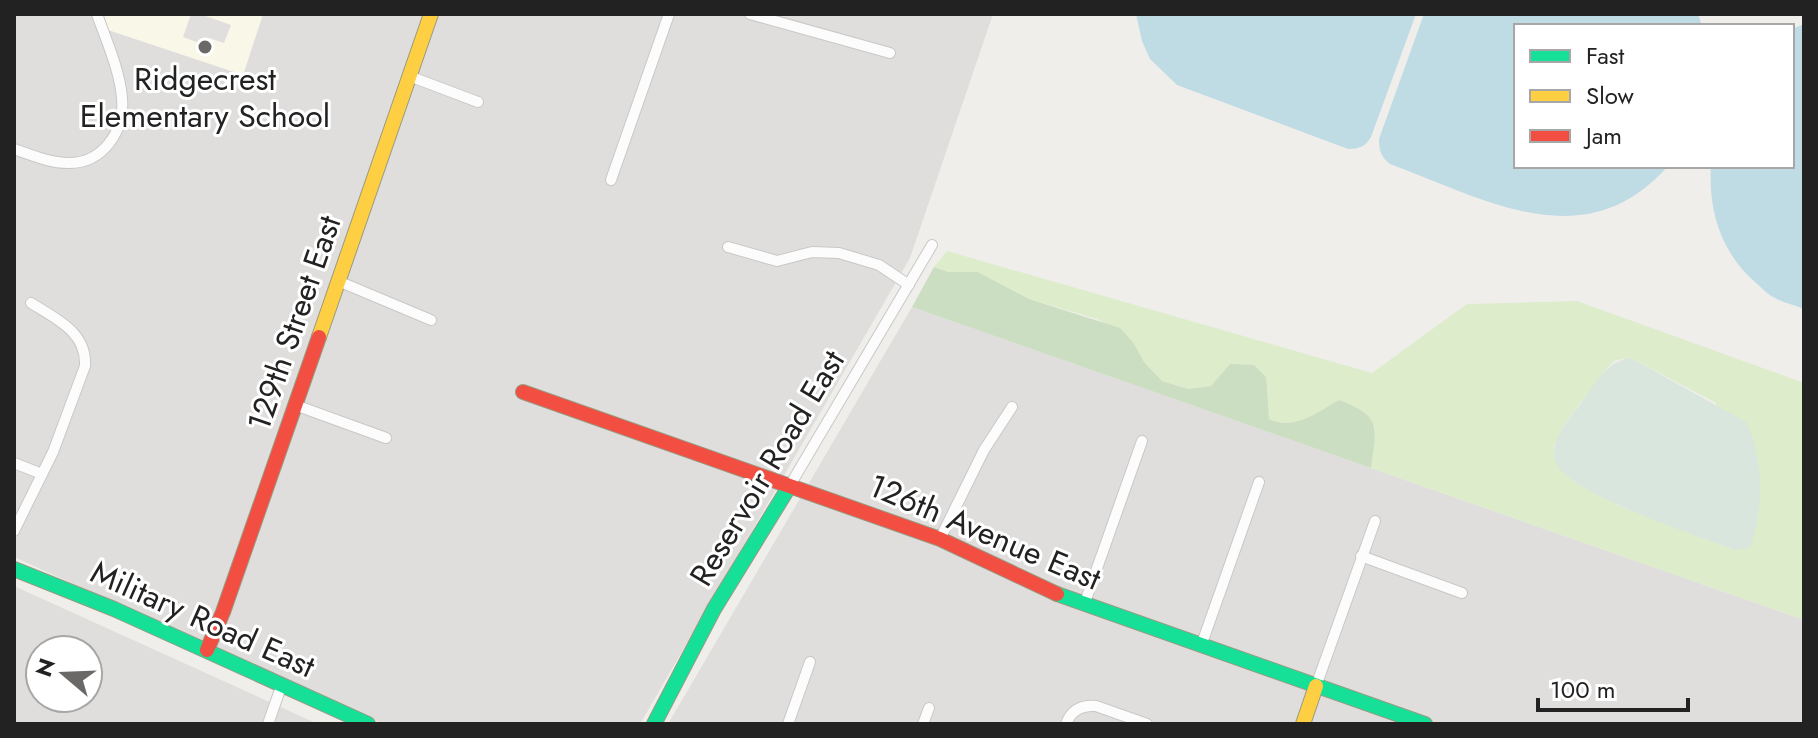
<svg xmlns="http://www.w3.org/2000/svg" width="1818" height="738" font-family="Jost,sans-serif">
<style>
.residential{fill:#dfdedc;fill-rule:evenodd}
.education{fill:#f8f7e8}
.grass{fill:#ddeccb;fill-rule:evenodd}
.forest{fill:#cbdec1}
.wetland{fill:#d9e6de}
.parking{fill:#e0dfde}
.water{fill:#bfdbe3}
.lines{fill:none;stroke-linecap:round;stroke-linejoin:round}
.street-casing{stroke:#c9c8c7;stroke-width:12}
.fast-casing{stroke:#999a82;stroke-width:16}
.slow-casing{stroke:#999a82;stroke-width:16}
.jam-casing{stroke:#999a82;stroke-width:16}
.street{stroke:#fdfcfc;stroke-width:10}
.fast{stroke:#16e098;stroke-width:14}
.slow{stroke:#ffcf43;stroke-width:14}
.jam{stroke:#f24e42;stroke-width:14}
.poi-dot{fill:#6a6968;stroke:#fff;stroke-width:3}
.labels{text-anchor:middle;stroke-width:6;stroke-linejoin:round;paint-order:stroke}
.poi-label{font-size:32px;fill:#222;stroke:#fff}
.street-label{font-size:32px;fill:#222;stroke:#fff}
</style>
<rect width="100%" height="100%" fill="#f0eeeb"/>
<g class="residential">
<path d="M14,14H97L243,75L263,14H993L910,258L640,724H383L14,557Z"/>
<path d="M912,307L1804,620V724H668Z"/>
<path d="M14,586L318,724H14ZM40,650H88V698H40Z"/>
</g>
<path class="education" d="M97,14H263L243,75L102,28Z"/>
<path class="grass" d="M947,251L1372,373L1467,304L1577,301L1804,383V620L1371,468L1375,427L1339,400C1318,412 1295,431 1269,419L1267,403L1230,364L1211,386L1188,389L1162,381L1144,362L1133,342L1097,319L1029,299L978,272H948L934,267ZM1631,358L1716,403L1735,550L1617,505L1553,448L1566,422L1607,368L1616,360Z"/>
<path class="forest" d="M934,267L948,272H978L1029,299L1120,328L1133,342L1144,362L1162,381L1188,389L1211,386L1230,364L1254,365L1266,377L1269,419C1294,431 1318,412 1339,400C1383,417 1376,426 1371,468L912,307Z"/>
<path class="wetland" d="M1631,358L1746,422C1764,459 1764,509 1750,548L1735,550C1701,537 1565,493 1555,461C1549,442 1568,420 1579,406C1594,387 1604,361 1631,358Z"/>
<path class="parking" d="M191,14H200L231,25L224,43L209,38L207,46L183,37Z"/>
<g class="water">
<path d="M1136,14H1416L1371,137C1366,146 1359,149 1348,149L1177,85L1150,59L1142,41Z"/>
<path d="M1424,14H1698L1702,26H1516V166H1668C1585,260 1485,199 1390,164C1381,157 1379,150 1379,139Z"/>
<path d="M1804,24V309C1794,305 1784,303 1775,298C1768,295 1762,288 1756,283C1721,253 1708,210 1711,166H1792V29Z"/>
</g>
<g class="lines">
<defs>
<g id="street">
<path d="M750,14L890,53"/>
<path d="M409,76L478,102"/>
<path d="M14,149C31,155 50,163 69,163C103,163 125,131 122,98C120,71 106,40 97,14"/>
<path d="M611,180L669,14"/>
<path d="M728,247L777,261L812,252L839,253L879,265L909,285"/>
<path d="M338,281L431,320"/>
<path d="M295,405L386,438"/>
<path d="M14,463L42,474"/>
<path d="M789,487L932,245"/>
<path d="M14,531L53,452L85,366C87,332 56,319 31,303"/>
<path d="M940,539L984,450L1012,407"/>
<path d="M1361,556L1462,593"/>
<path d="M1084,605L1142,441"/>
<path d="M1201,646L1259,482"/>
<path d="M1316,686L1375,521"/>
<path d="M268,724L282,684"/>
<path d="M788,724L810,662"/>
<path d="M923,724L929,708"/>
<path d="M1066,724C1071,710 1082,705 1096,706L1147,724"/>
</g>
<g id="fast">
<path d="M14,569L114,609L368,724"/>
<path d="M1057,594L1425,724"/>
<path d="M654,724L714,609L789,487"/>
</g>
<g id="slow">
<path d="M319,337L431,14"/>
<path d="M1303,724L1316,686"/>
</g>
<g id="jam">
<path d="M523,392L940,539L1057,594"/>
<path d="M207,650L223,612L319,337"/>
</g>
</defs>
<use href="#street" class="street-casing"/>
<use href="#fast" class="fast-casing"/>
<use href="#slow" class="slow-casing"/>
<use href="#jam" class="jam-casing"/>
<use href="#street" class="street"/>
<use href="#fast" class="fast"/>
<use href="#slow" class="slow"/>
<use href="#jam" class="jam"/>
</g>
<circle class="poi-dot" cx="205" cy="47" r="8"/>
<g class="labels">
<g class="poi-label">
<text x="205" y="90">Ridgecrest<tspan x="205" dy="37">Elementary School</tspan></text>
</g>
<g class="street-label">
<text transform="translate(294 323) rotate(-71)" y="11">129th Street East</text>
<text transform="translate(767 468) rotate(-59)" y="11">Reservoir Road East</text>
<text transform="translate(985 532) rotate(23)" y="11">126th Avenue East</text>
<text transform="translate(203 619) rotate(24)" y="11">Military Road East</text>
</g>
</g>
<rect width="1818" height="738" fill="none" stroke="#222222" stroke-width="32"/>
<rect x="1514" y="24" width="280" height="144" fill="#ffffff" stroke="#a7a7a7" stroke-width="2"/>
<rect x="1530" y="50" width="40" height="12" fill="#16e098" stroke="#a7a7a7" stroke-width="2"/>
<text x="1586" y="64" font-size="24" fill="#222222">Fast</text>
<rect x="1530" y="90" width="40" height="12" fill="#ffcf43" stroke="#a7a7a7" stroke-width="2"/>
<text x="1586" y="104" font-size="24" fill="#222222">Slow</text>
<rect x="1530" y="130" width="40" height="12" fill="#f24e42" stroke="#a7a7a7" stroke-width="2"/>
<text x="1586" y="144" font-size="24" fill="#222222">Jam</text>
<g transform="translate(64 674) rotate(289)"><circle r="38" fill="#ffffff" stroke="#a7a7a7" stroke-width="2"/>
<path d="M0-6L14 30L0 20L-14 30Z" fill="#6a6968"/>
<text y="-12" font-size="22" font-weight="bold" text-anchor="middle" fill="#222222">N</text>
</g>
<path d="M1538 698v12h150v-12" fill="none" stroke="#222222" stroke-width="4"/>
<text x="1550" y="698" font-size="24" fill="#222222" stroke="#ffffff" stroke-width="6" paint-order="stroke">100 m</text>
</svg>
